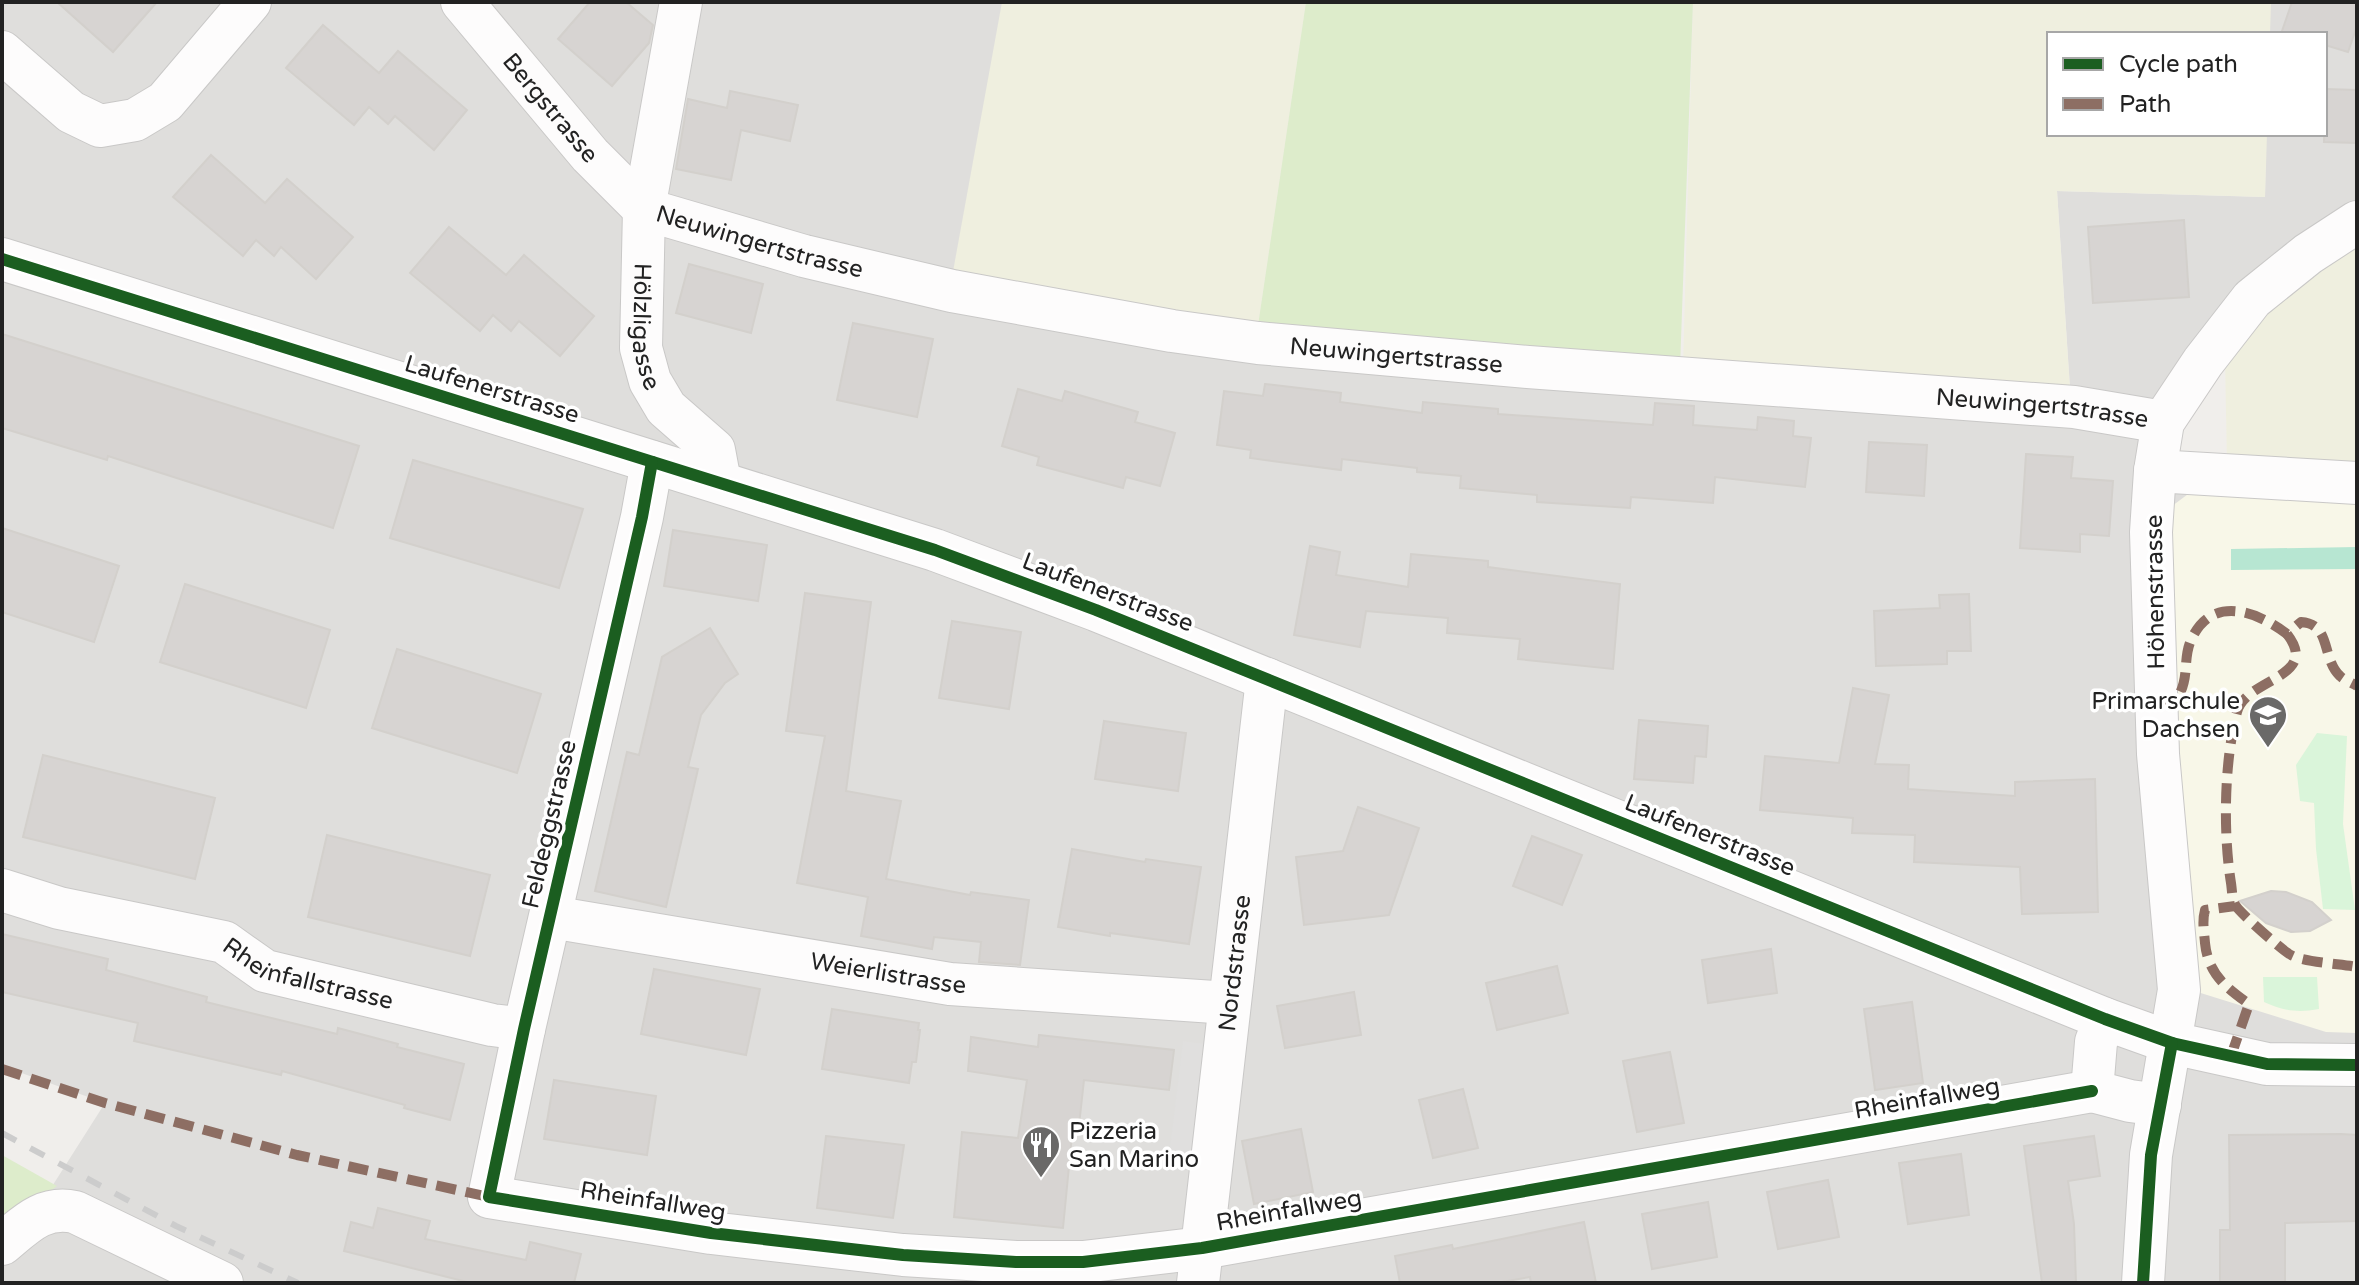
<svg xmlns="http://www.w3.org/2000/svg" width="2359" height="1285" font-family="'Varela Round',sans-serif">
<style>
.residential{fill:#dfdedc}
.education{fill:#f8f7e8}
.farmland{fill:#efefdf}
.grass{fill:#ddeccb}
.park{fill:#daf5da}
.pitch{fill:#b7e6d2}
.parking{fill:#e0dfde}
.building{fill:#d7d4d2;stroke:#d3d0cc;stroke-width:2}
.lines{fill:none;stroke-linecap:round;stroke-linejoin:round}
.minor-casing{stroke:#c9c8c7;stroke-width:44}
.minor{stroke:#fdfcfc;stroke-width:42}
.rail{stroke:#ccc;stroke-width:6;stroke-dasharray:16 16;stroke-linecap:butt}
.quiet{stroke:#8d6e63;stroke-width:10;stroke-dasharray:20 10;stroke-linecap:butt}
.cycleway-casing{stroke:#fff;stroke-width:17}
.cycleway{stroke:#1b5e20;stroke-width:12}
.labels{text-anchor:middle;stroke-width:7;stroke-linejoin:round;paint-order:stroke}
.street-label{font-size:24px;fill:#222;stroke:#fff}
.poi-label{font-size:24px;fill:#222;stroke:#fff;text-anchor:end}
</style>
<rect width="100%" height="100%" fill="#f0eeeb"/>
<path class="residential" d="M2,2H1003L1158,319L2070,388L2057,191L2265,197L2266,134H2325V34H2267L2268,2H2357V222L2252,299L2155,471L2357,483V1283H2V1244L30,1221L105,1103L2,1066Z"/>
<path class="education" d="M2203,483L2357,491V1033L2326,1032L2191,990L2168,509Z"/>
<g class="farmland">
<path d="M1002,2H1306L1257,332L952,277Z"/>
<path d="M1693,2H2271L2270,34H2049V134H2267L2265,197L2057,191L2070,389L1683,368Z"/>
<path d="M2357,240V474L2227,466L2225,356L2242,333Z"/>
</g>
<g class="grass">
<path d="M1306,2H1693L1680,368L1257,332Z"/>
<path d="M2,1155L57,1186L2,1228Z"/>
</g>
<g class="park">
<path d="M2317,733L2347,736L2343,824L2355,910L2323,909L2316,849L2314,803L2300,801L2296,765Z"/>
<path d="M2263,977H2317L2319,1009C2298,1013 2284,1011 2264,1002Z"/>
</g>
<path class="pitch" d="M2357,547V569L2231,570V549Z"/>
<path class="parking" d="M1183,1041L1212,1045L1199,1160L1169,1156Z"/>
<g class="building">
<path d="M57,2H157L113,52Z"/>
<path d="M590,2H626L653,25L649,43L612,86L558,39Z"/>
<path d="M2292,2H2357V26L2348,52L2325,45V34H2281Z"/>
<path d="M323,25L379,73L398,51L467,110L434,150L395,116L388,124L369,107L354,125L286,68Z"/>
<path d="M2325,89L2357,90V143L2324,142Z"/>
<path d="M730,91L798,105L790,141L741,130L731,180L676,169L688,99L727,108Z"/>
<path d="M211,155L265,203L287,179L353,237L316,279L281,247L274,256L256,240L243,256L173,197Z"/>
<path d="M2184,220L2189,297L2093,303L2088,227Z"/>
<path d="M449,227L506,275L524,255L594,316L560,356L519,321L511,331L493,315L480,331L410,273Z"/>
<path d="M689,264L763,284L751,333L676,313Z"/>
<path d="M853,323L933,339L917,417L837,400Z"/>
<path d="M2,334L359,446L333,528L108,456L107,460L2,428Z"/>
<path d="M1265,384L1341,393L1340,402L1422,413L1423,402L1498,409V414L1653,425L1655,403L1694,406L1693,425L1757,430L1758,417L1794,421L1793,436L1811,438L1805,487L1715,477L1713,503L1631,497L1630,508L1537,502V495L1460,488L1461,476L1417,472V468L1342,459L1341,470L1250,458L1251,450L1217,445L1224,391L1263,396Z"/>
<path d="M1018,389L1062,401L1065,391L1138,412L1135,422L1175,433L1160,486L1126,477L1123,488L1037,465L1039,457L1002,446Z"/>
<path d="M1869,442L1927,445L1924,496L1866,492Z"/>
<path d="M2026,454L2073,457L2071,478L2113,481L2109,536L2080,534V552L2020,548Z"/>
<path d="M413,460L583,509L559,588L390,538Z"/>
<path d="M2,528L119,566L94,642L2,612Z"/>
<path d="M673,530L767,545L758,601L664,586Z"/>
<path d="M1310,546L1340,552L1336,575L1408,587L1411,554L1488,561V567L1620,584L1613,669L1518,659L1520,639L1447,633L1448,618L1366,611L1360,647L1294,635Z"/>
<path d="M185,584L330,630L306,708L160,662Z"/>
<path d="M805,593L871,602L846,791L901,801L886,879L970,895L971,892L1029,900L1020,965L979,962L981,942L934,937L932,949L861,936L868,897L797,883L825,736L786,731Z"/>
<path d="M1969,594L1971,651H1947V664L1876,666L1874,611L1940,608L1939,595Z"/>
<path d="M952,621L1021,632L1009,709L939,698Z"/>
<path d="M710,628L738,674L725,683L701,715L688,767L698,769L666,907L595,891L627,752L639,755L662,657Z"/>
<path d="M397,649L541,694L517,773L372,728Z"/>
<path d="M1853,688L1889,695L1875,764L1909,765L1908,789L2015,796V782L2095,779L2098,912L2022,914L2020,867L1914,862L1915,835L1852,833L1853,818L1760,810L1765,756L1839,763Z"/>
<path d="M1639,720L1708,726L1706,757L1695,756L1693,783L1634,779Z"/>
<path d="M1104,721L1186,733L1178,791L1095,779Z"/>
<path d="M43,755L215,798L195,879L23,837Z"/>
<path d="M1358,807L1419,828L1389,915L1304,925L1296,857L1343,851Z"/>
<path d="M327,835L490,875L470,956L308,917Z"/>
<path d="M1532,836L1582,855L1562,905L1513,886Z"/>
<path d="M1072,849L1145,862L1146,859L1201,867L1189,944L1110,933V936L1058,927Z"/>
<path d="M2271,891L2286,892L2312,902L2331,920L2310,931L2291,932L2266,923L2240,901Z"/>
<path d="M2,934L108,959L106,970L207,997L206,1002L337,1034L338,1028L398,1044L397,1047L464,1064L450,1120L404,1108L405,1105L282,1071L281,1075L134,1041L138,1023L2,992Z"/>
<path d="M1771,949L1777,993L1708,1003L1702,960Z"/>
<path d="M1557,966L1568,1013L1497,1030L1486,983Z"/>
<path d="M654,969L760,989L746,1055L641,1034Z"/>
<path d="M1354,992L1361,1035L1285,1048L1277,1006Z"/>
<path d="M1912,1002L1923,1083L1875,1090L1864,1009Z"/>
<path d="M832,1009L919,1023L918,1030H920L916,1062H912L909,1083L822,1069Z"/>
<path d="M1039,1035L1174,1050L1169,1090L1084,1080L1079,1125H1073L1063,1228L954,1217L962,1132L1018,1138L1027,1080L968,1071L971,1037L1038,1047Z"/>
<path d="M1670,1052L1684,1123L1637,1132L1623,1061Z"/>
<path d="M554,1080L656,1096L647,1155L544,1139Z"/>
<path d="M1463,1089L1478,1148L1433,1158L1419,1100Z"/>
<path d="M1301,1129L1313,1192L1254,1204L1242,1141Z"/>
<path d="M2341,1134L2357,1135V1221L2285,1223V1283H2220V1230H2230L2229,1135Z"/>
<path d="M826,1136L904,1145L893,1218L817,1208Z"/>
<path d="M2094,1136L2100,1176L2068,1181L2074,1224L2076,1283H2042L2024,1146Z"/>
<path d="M1961,1154L1969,1215L1908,1224L1899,1163Z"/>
<path d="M1828,1180L1839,1237L1778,1249L1767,1192Z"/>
<path d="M1708,1202L1717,1257L1652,1269L1642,1214Z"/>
<path d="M378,1208L430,1221L425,1239L526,1260L530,1242L581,1254L574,1283H471L344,1251L351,1222L373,1228Z"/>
<path d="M1584,1222L1596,1283H1531L1530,1277L1496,1283H1400L1395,1256L1452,1245L1453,1249Z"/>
</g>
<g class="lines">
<defs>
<g id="minor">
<path id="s1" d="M462,2L590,155L644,209L804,256L952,291L1172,331L1258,343L1528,367L2074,407L2163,422"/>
<path id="s2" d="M681,2L644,209L641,348L650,381L666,408L714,450L720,482"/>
<path d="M2,52L71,112L100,126L135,120L165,102L250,2"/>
<path d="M2,259L935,550L1096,610L2105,1019L2172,1043L2267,1064L2357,1065"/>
<path d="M652,462L642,517L524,1029L489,1197L711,1233L903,1255L1016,1262H1083L1202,1248L2092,1091"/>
<path d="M2155,471L2357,483"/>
<path id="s3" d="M2,890L59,908L224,942L265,971L492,1025L524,1029"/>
<path id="s4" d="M551,917L950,984L1229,1003"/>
<path d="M2105,1019L2096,1042L2092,1091L2130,1101L2160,1105"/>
<path d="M2,1244C25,1225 43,1205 75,1212L222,1283"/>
<path id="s5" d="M1198,1283L1267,679"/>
<path d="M2143,1283L2151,1155L2179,990L2158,754L2151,532L2155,471L2163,422L2203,362L2252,299L2308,254L2357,222"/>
</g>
</defs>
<use href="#minor" class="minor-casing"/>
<use href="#minor" class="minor"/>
<path class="rail" d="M2,1133L176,1226L298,1283"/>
<g class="quiet">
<path d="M2287,634C2321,678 2246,678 2237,712C2224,762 2223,833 2231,883C2232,889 2232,901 2236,906C2240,913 2284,952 2291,955C2303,962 2342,964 2357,967"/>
<path d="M2157,704L2174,703C2192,679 2181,660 2192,638C2213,594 2258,612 2287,634L2301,622C2332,624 2321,658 2340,676C2344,680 2352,683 2357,686"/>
<path d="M2231,1056L2249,1004C2225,987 2208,973 2205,943C2204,931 2202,921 2205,910L2235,906"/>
<path d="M2,1069L105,1103L297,1155L489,1197"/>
</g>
<defs>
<g id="cycleway">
<path d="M2,259L935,550L1096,610L2105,1019L2172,1043L2267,1064L2357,1065"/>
<path d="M652,462L642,517L524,1029L489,1197L711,1233L903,1255L1016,1262H1083L1202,1248L2092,1091"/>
<path d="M2143,1283L2151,1155L2172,1043"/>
</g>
</defs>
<use href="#cycleway" class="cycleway-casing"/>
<use href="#cycleway" class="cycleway"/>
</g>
<defs>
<symbol id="school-pin" viewBox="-11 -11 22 30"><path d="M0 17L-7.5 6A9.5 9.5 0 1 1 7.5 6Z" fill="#6a6968" stroke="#fff"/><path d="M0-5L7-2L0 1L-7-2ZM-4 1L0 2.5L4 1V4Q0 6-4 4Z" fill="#fff"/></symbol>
<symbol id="restaurant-pin" viewBox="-11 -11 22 30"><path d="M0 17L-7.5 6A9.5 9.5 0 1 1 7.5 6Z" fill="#6a6968" stroke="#fff"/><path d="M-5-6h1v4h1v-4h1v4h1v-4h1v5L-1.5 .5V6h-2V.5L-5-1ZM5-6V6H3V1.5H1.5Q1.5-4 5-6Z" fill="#fff"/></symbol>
</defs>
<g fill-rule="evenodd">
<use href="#school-pin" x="2246" y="693" width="44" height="60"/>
<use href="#restaurant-pin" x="1019" y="1123" width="44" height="60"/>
</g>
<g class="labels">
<g class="street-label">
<text dy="8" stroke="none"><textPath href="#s1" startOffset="138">Bergstrasse</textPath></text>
<text dy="8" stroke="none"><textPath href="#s1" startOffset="396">Neuwingertstrasse</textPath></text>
<text dy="8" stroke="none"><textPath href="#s2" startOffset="328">Hölzligasse</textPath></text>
<text dy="8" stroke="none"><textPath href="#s1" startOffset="1044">Neuwingertstrasse</textPath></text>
<text transform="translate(492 389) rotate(17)" y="8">Laufenerstrasse</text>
<text dy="8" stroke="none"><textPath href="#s1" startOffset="1692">Neuwingertstrasse</textPath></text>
<text transform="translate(1108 592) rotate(21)" y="8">Laufenerstrasse</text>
<text transform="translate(2155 592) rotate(-91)" y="8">Höhenstrasse</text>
<text transform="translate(549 824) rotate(-77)" y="8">Feldeggstrasse</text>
<text transform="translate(1710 835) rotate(22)" y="8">Laufenerstrasse</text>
<text dy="8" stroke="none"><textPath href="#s5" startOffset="322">Nordstrasse</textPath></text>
<text dy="8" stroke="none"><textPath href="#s3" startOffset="320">Rheinfallstrasse</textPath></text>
<text dy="8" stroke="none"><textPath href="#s4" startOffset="342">Weierlistrasse</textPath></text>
<text transform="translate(1927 1098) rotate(-10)" y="8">Rheinfallweg</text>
<text transform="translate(653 1201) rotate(9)" y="8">Rheinfallweg</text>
<text transform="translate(1289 1210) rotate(-10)" y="8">Rheinfallweg</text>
</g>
<g class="poi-label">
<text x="2240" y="709">Primarschule<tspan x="2240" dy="28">Dachsen</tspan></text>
<text x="1069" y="1139" text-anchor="start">Pizzeria<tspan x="1069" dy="28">San Marino</tspan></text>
</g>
</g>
<rect width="2359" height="1285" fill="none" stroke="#222222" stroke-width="8"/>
<rect x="2047" y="32" width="280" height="104" fill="#ffffff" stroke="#a7a7a7" stroke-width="2"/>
<rect x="2063" y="58" width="40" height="12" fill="#1b5e20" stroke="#a7a7a7" stroke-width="2"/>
<text x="2119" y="72" font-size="24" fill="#222222">Cycle path</text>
<rect x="2063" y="98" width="40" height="12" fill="#8d6e63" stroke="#a7a7a7" stroke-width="2"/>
<text x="2119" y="112" font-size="24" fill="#222222">Path</text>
</svg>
